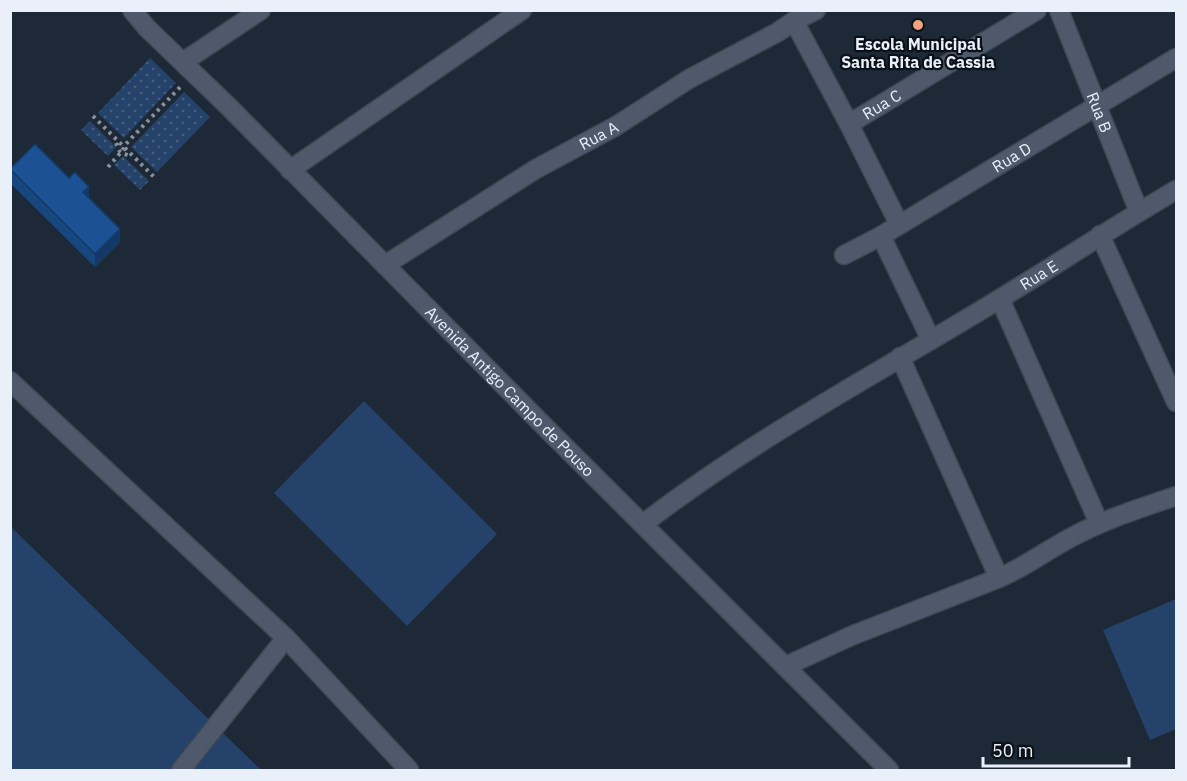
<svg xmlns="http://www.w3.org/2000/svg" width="1187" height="781" font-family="'IBM Plex Sans',sans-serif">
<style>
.green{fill:#25436a}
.park{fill:url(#park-dots)}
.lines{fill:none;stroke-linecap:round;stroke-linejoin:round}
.street-casing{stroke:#3d4753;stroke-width:21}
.path{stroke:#88919d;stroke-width:4;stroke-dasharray:3 4.5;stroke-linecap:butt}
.street{stroke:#4e5a6b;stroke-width:18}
.wall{fill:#18467e}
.shaded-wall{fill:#143967}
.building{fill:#1c5193;stroke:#143967;stroke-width:1.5}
.poi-dot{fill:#f1a17c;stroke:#0c1118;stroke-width:2}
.labels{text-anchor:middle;stroke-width:4.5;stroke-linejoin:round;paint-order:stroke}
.poi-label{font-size:16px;font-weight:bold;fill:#e9f0fa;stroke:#0c1118}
.street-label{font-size:16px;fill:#e9f0fa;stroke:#0c1118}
</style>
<defs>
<pattern id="park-dots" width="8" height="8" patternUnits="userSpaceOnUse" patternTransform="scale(1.5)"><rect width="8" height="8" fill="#25436a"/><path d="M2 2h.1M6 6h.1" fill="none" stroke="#455e80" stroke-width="1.8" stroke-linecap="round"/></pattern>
</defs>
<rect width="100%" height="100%" fill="#1d2937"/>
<g class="green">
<path d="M364,401L497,534L407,626L274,493Z"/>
<path d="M11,527L261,770H11Z"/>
<path d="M1176,599V729L1150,740L1103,630Z"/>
</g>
<g class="park">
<path d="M150,58L176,83L124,138L98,113Z"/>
<path d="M184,92L210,117L157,172L131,147Z"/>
<path d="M90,121L116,147L108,156L81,130Z"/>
<path d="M123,156L149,181L140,190L114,165Z"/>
</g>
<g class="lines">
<defs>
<g id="street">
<path id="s1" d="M132,10L147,28L231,109L544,426L889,770"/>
<path id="s2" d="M1059,10L1139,212"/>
<path d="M794,21L849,124L899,224"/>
<path d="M183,62L261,10"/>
<path id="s3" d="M849,124L1037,10"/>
<path d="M290,170L522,10"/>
<path d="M1100,235L1176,402"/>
<path d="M881,236L931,340"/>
<path id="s4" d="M844,255L881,236L1176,58"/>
<path id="s5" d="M385,265L536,169L616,126L689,79L778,32L794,21L816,10"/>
<path d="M1000,299L1099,523"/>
<path d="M900,357L999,578"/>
<path d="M10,381L286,638L409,770"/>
<path id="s6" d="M643,524C743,447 854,386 963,321C1035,279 1104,232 1176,190"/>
<path d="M786,666L851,636L999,578C1025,567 1047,550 1072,537C1105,519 1141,508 1176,496"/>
<path d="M181,770L286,638"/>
</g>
</defs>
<use href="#street" class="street-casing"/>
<g class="path">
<path d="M93,116L156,179"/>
<path d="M116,143L120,152L130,156"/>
<path d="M108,167L123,150L124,146L183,84"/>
</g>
<use href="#street" class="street"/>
</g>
<path class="wall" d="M10,168L69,178L89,198L120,242L95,267L10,183Z"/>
<g class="shaded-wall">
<path d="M89,187V200L83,192Z"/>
<path d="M120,229V242L95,267V254Z"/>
</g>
<path class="building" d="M35,144L69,178L75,172L89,187L83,192L120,229L95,254L10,169Z"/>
<circle class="poi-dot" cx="918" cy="25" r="6"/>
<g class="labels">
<g class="poi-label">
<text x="918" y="50">Escola Municipal<tspan x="918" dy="18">Santa Rita de Cassia</tspan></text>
</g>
<g class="street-label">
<text dy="6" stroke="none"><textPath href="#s3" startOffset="38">Rua C</textPath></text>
<text dy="6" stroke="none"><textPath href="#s2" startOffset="110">Rua B</textPath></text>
<text dy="6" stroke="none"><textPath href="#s5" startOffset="250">Rua A</textPath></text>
<text dy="6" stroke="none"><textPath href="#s4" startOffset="194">Rua D</textPath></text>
<text dy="6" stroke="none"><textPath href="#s6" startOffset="468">Rua E</textPath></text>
<text dy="6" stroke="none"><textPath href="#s1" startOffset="537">Avenida Antigo Campo de Pouso</textPath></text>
</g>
</g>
<rect width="1187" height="781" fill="none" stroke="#e9f0fa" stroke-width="24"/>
<path d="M983 757v9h146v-9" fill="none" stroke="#e9f0fa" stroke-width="3"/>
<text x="992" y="757" font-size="18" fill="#e9f0fa" stroke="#0c1118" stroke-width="4.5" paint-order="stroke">50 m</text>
</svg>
